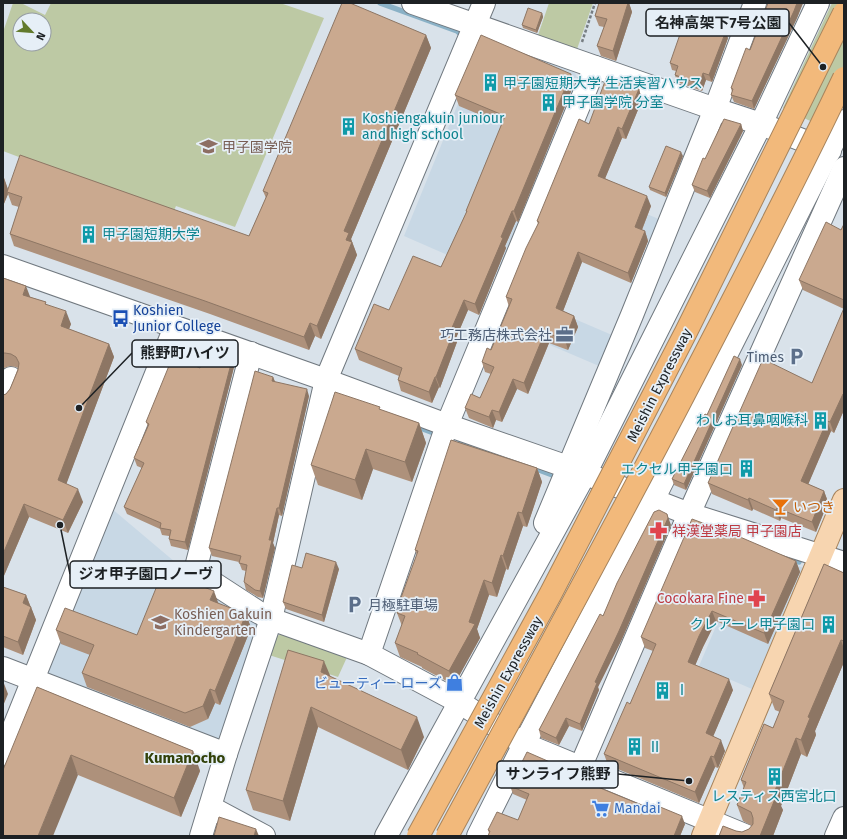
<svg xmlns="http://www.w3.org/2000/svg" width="847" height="839" font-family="'Fira Sans','Noto Sans JP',sans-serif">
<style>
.built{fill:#c8d8e5}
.green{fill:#bdc9a4;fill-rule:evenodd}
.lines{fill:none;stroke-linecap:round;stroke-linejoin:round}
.stream{stroke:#8ab1c6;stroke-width:5.5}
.minor-casing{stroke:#70787f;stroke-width:24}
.major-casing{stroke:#a7845d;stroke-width:24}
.path{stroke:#767d82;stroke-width:2.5;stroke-dasharray:3 2;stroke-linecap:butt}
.minor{stroke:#fff;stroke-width:22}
.major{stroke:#f7d5b0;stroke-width:22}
.highway-bridge-casing{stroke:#a7845d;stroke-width:24;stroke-linecap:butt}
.highway-bridge{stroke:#f2b97b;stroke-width:22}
.wall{fill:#ae917b}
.shaded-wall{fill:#8d7664}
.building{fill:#caa98f;stroke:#8d7664}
.labels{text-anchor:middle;stroke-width:3.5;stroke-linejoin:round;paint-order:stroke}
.culture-label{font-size:14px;fill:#0d838f;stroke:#e6eff7;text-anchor:start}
.education-label{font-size:14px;fill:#785e54;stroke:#e6eff7;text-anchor:start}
.transit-label{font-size:14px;fill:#164399;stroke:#e6eff7;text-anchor:start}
.service-label{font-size:14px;fill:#4e5e75;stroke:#e6eff7;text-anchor:end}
.street-label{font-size:14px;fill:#1d2124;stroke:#e6eff7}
.food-label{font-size:14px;fill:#c56008;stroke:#e6eff7;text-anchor:start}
.health-label{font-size:14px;fill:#be3a42;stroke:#e6eff7;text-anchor:start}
.shop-label{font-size:14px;fill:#366cbe;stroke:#e6eff7;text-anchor:end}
.neighbourhood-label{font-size:15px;font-weight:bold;fill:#324109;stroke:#e6eff7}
.leader{fill:none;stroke:#1d2124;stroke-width:1.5}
.callout-dot{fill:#1d2124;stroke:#e6eff7;stroke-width:1.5}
.callout{fill:#e6eff7;stroke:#1d2124;stroke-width:1.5}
.callout-label{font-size:15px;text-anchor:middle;font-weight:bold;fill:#1d2124}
</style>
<rect width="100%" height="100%" fill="#d9e2ea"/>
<g class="built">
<path d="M490,41L575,73L579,82L498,277L404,236L482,45Z"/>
<path d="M609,198L661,220L652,241L600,220Z"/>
<path d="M563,314L612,335L599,366L550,345Z"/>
<path d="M181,348L205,358L199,371L175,362Z"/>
<path d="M111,508L188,573L255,618L258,626L224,738L213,742L50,678L45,669Z"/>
<path d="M747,545L806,569L754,688L752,689L699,666L717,624L716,621Z"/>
</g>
<g class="green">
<path d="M13,3H21L45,15L51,3H280L324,18L235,227L176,206L172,215L3,151V32ZM20,20H44V44H20Z"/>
<path d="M549,3H593L576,52L537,38Z"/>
<path d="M832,3H844V98L829,130L783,108Z"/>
<path d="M286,633L348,655L338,677L269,655L276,636Z"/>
</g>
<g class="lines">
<g class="stream">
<path d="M380,3L457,31L464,37"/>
<path d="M415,426L431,432"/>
<path d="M460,442L498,456"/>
<path d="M531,467L555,476"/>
<path d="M784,557L799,562"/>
</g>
<defs>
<g id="minor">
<path d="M413,3L715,109L761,124L830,151"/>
<path d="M595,67L447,425L369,654L459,702L524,744L747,836"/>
<path d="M3,266L326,380L447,425L568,467L689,514L844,563"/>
<path d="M251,353L195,571L258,612L271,619L369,654"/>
<path d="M3,397L11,378"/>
<path d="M545,523L632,315L715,109L755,3"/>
<path d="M3,668L226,754"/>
<path d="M3,754L175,327"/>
<path d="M580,768L689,514L844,168"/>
<path d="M210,807L264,836"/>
<path d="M201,836L226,754L271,619L326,380L484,3"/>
<path d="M386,836L585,474L761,124L818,3"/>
<path d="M478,836L524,744L653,500L844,121"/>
<path d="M836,836L844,818"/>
</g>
<path id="major" d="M703,836L844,500"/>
</defs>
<use href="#minor" class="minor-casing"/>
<use href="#major" class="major-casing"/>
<path class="path" d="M582,42L595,3"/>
<use href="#minor" class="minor"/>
<use href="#major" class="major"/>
<defs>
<g id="highway-bridge">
<path d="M418,836L551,593L686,332L844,13"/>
<path d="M447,836C525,692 603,549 679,404C735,296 792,188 844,78"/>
</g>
</defs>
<use href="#highway-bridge" class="highway-bridge-casing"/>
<use href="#highway-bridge" class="highway-bridge"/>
</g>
<g class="wall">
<path d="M599,3H629L632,12L616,61L601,56L597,46L604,27L599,26L595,16Z"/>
<path d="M768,3H803L797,18L754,109L734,102L731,95L732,92L731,88L750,50Z"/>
<path d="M542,13L543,17L537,33L523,28L522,25Z"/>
<path d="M426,35L431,48L351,239L357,255L321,339L315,336L309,350L210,314L14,246L10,234L19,207L12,205L8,194L3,206L4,178L8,190L249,236L266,198L263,191Z"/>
<path d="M728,38L712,82L706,80L702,91L677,82L675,75L676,71L672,70L670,63Z"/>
<path d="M571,74L574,84L518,222L516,221L505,246L506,248L479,315L468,310L456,338L457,342L440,388L439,387L432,403L401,391L398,380L399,376L359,360L355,349L441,267L466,213V211L502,124L459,106L455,95Z"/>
<path d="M639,89L642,100L626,139L622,138L605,178L651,206L642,230L645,231L648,241L631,283L582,262L563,311L574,316L578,327L568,350L549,343L528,394L517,389L502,422L496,420L493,428L469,418L465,408L480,398L491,374L485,372L482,362L491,350L509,307L506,297L538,224L537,221L589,124Z"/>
<path d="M741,124L743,131L710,198L695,192L692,185L705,159Z"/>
<path d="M683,156L666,197L650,190L649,187Z"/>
<path d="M844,224V410L834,433L831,431L808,484L824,491L828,502L816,532L781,518L780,521L753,509L752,511L712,494L708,483L812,383L844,309L803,290L799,280L841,230Z"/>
<path d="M3,278L30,297L46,302V304L71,324L69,329L109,344L114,357L66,484L83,502L68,533L29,517L3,578V395L6,394L10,389L18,368L16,367L10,366L4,368L3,369Z"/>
<path d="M232,360L234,367L188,550L171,546L169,539V536L162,535L160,529L127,514L124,507L142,468L137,466L134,458L148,426L146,422L200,368Z"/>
<path d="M742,365L686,490L674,485L672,479L707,415Z"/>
<path d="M273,377L275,382L309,396L282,516L279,515L273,543L275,548L263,598L258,597L246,590L244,582L246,571L242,570L239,562L212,556L209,548Z"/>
<path d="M381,410L419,423L426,443L412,482L373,469L362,500L318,485L311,465Z"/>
<path d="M537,468L542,482L527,527L523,526L508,570L506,569L497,597L489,595L477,629L480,638L454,685L422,668V667L400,657L395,643L402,626L397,613L399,609L398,606L417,555L415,550Z"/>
<path d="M671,525L622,639L598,687L599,690L582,731L569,726L559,745L541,738L539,730L603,616Z"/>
<path d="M796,561L800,572L768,644L716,621L703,647L695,665L733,690L713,736L725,751L718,768L715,767L699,803L608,765L604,754L630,704L653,651L645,648L641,637Z"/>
<path d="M824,564L844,573V662L815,731L816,735L807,757L801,754L781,806L783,810L773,836H719L723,826L736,831L742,832L749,829L752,826L743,821L737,805L744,788L741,780L764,724L773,728L780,712L775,710L769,694Z"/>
<path d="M302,568L339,569L324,622L286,609L283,602Z"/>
<path d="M3,587L26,595L36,620L23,655L3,647Z"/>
<path d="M219,604L246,614L251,628L220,705L215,703L208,719L190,727L87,687L82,673L90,655L61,644L56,630L137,635Z"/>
<path d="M330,676L424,737L408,770L318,727L290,821L253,810L246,790Z"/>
<path d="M37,687L193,751L200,771L181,817L78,775Z"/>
<path d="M566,769L568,775L685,824L680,836H488L489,833L488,830L518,820L527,800L513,794L510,786Z"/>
</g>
<g class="shaded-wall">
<path d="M628,3H629L632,12L616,61L613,51Z"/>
<path d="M797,3H803L797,18L754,109L752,101Z"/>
<path d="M542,13L543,17L537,33L536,30Z"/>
<path d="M726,31L728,38L712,82L709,75Z"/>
<path d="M426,35L431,48L351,239L357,255L321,339L317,326L346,240L344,231Z"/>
<path d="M703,73L706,80L702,91L700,84Z"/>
<path d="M571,74L574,84L518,222L514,211Z"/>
<path d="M639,89L642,100L626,139L622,129Z"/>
<path d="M741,124L743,131L710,198L707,191Z"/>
<path d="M618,127L622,138L602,186L598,176Z"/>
<path d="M681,152L683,156L666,197L665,193Z"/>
<path d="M4,178L9,192H7L8,194L3,206Z"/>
<path d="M647,196L651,206L639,237L635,227Z"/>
<path d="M512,211L516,221L505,246L506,248L479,315L475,304L501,237Z"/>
<path d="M645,231L648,241L631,283L628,273Z"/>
<path d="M578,252L582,262L560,319L556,308Z"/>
<path d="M26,286L31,299L23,295Z"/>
<path d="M464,300L468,310L456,338L457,342L440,388L436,377L451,330Z"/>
<path d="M66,311L71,324L65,339L61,326Z"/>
<path d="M574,316L578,327L568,350L565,340Z"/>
<path d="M310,323L315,336L309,350L304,337Z"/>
<path d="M545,332L549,343L528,394L524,383Z"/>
<path d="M109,344L114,357L63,493L58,480Z"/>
<path d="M740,359L742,365L686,490L684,484Z"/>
<path d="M232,360L234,367L188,550L185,542Z"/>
<path d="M273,377L276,384L272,381Z"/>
<path d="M435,377L439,387L432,403L429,392Z"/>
<path d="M513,379L517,389L502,422L499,412Z"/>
<path d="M307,389L309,396L282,516L279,508Z"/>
<path d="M843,394L844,399V410L834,433L830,422Z"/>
<path d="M492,410L496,420L493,428L489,417Z"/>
<path d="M827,421L831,431L805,492L801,481Z"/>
<path d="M419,423L426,443L412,482L405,462Z"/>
<path d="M366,449L373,469L362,500L355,480Z"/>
<path d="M537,468L542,482L527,527L522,513Z"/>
<path d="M78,489L83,502L68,533L63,520Z"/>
<path d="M824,491L828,502L816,532L812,522Z"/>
<path d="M749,498L753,509L752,511L748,500Z"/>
<path d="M24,504L29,517L3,578V554Z"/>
<path d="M277,508L279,515L273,543L275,548L263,598L260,591L269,540Z"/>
<path d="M777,508L781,518L780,521L776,510Z"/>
<path d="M518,512L523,526L508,570L503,556Z"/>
<path d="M667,514L671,525L622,639L598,687L599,690L582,731L580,724L595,682Z"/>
<path d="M501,555L506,569L497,597L492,583Z"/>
<path d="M796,561L800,572L768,644L764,633Z"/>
<path d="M336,562L339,569L324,622L322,615Z"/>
<path d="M484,580L489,595L477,629L480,638L454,685L449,671L469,622Z"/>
<path d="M214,591L219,605L210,600Z"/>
<path d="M26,595L31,608L23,603Z"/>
<path d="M31,607L36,620L23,655L18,642Z"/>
<path d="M712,611L716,621L703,647L692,673L688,662L699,636Z"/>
<path d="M246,614L251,628L220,705L215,691Z"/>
<path d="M841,640L844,649V662L815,731L816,735L807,757L801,740L808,717Z"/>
<path d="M324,661L332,680L321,672Z"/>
<path d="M729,679L733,690L710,744L706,733Z"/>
<path d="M3,681L8,694L3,706Z"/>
<path d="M210,689L215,703L208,719L203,706Z"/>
<path d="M311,707L318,727L290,821L283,801Z"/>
<path d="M417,717L424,737L408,770L401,750Z"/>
<path d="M566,718L569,726L559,745L556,738Z"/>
<path d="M796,738L801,754L781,806L783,810L773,836H760L774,793Z"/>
<path d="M721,740L725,751L718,768L714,757Z"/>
<path d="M193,751L200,771L181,817L174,798Z"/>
<path d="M71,755L78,775L53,836H38Z"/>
<path d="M711,756L715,767L699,803L695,792Z"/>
<path d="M566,769L569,777L564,773Z"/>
<path d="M682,816L685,824L680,836H674Z"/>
<path d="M256,829L259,836H254Z"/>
</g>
<g class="building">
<path d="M342,3H350L426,35L344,231L349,233L346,240L352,242L317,326L310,323L304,337L205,301L10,234L22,197L7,192L20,155L249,236L268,193L263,191Z"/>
<path d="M599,3H628L613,51L597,46L607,19L595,16Z"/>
<path d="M768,3H797L794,11L752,101L731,95L733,89L731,88L746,48L750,50Z"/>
<path d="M528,8L542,13L536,30L522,25Z"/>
<path d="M686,17L726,31L709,75L703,73L700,84L675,75L678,66L670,63Z"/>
<path d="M481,35L571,74L514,211H512L501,237L503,238L475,304L464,300L451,330L454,331L436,377H435L429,392L398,380L402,368L355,349L374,304L389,310L413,256L441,267L467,211H466L505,116L455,95Z"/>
<path d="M607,76L639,89L622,129L618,127L598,176L647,196L635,227L645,231L628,273L578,252L556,308L574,316L565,340L545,332L524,383L513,379L499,412L492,410L489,417L465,408L471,394L480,398L494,367L482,362L487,348L491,350L512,299L506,297L526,248L539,222L537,221L579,119L589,124Z"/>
<path d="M724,119L741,124L707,191L692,185L703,158L705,159Z"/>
<path d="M666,146L681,152L665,193L649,187Z"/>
<path d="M826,222L841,230L844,224V300L799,280Z"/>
<path d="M3,278L26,286L23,295L46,302L45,304L66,311L61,326L109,344L58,480L78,489L63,520L24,504L3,554V395L6,394L10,389L18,370L19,363L16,357L11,354L5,353H3Z"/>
<path d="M844,308V395L843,394L830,422L827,421L801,481L824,491L812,522L777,508L776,510L749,498L748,500L708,483L763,359L812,383Z"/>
<path d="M203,353L232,360L185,542L169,539L171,530L160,528L161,523L124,507L144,463L134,458L149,424L146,422L173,356L200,368Z"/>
<path d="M734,356L740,359L684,484L672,479L705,414L707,415Z"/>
<path d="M255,371L273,377L272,381L307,389L279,508H277L269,540H272L260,591L255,590L244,582L247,565L239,563L241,556L209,548Z"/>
<path d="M335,392L380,407L379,409L419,423L405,462L366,449L355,480L311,465Z"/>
<path d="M451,440L537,468L522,513L518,512L503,556L501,555L492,583L484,580L469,622L475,624L449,671L417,654L418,653L395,643L405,616L397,613L399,607L398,606L418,551L415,550Z"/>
<path d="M659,510L667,514L668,518L619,631L595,682L597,683L580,724L566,718L556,738L539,730L600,614L603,616L617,583L654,512Z"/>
<path d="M692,519L740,537L796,561L764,633L712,611L699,636L688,662L729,679L706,733L721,740L714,757L711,756L695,792L604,754L627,702L630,704L656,644L641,637Z"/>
<path d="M306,553L336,562L322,615L283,602L292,565L302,568Z"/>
<path d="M824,564L844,573V641L841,640L808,717L810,718L801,740L796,738L774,793L777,794L760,836H719L723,826L736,831L742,832L749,829L753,824V818L751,812L737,805L746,782L741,780L764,724L773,728L784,701L769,694Z"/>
<path d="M163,571L214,591L210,600L246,614L215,691L210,689L203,706L185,713L82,673L94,645L56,630L65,608L137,635Z"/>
<path d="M3,587L26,595L23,603L31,607L18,642L3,636Z"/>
<path d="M288,650L324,661L321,672L417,717L401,750L311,707L283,801L246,790Z"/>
<path d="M37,687L193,751L174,798L71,755L38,836H3V770Z"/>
<path d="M527,752L566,769L564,773L651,809L653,804L682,816L674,836H488L490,831L488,830L497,812L518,820L529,794L510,786Z"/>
<path d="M219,817L256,829L254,836H214Z"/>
</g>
<defs>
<symbol id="building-bare" viewBox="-9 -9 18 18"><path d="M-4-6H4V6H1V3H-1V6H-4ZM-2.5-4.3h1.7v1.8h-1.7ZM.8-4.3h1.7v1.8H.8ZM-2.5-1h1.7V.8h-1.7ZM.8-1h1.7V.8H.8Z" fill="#0f9aa8" stroke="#e6eff7" stroke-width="2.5" paint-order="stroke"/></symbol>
<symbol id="school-bare" viewBox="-9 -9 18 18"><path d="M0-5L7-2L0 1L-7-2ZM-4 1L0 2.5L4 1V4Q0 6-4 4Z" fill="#8d6e63" stroke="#e6eff7" stroke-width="2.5" paint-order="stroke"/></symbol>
<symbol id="bus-bare" viewBox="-9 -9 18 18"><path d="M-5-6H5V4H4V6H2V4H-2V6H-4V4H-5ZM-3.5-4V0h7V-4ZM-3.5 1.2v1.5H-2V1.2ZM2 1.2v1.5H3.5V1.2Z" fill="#1a4fb4" stroke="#e6eff7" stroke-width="2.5" paint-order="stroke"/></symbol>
<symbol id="office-bare" viewBox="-9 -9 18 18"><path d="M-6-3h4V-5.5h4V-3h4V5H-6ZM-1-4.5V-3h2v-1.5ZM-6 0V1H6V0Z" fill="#5c6f8a" stroke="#e6eff7" stroke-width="2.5" paint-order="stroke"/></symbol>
<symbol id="parking-bare" viewBox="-9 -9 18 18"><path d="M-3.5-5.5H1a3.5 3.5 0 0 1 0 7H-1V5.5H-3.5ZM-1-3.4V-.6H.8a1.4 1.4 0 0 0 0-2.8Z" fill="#5c6f8a" stroke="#e6eff7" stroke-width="2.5" paint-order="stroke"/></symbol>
<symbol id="bar-bare" viewBox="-9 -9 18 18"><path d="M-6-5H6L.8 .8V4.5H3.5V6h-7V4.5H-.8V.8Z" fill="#e8710a" stroke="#e6eff7" stroke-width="2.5" paint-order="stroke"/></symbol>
<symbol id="pharmacy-bare" viewBox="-9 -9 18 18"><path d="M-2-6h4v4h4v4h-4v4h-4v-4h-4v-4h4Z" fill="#e0444e" stroke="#e6eff7" stroke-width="2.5" paint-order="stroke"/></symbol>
<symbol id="shop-bare" viewBox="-9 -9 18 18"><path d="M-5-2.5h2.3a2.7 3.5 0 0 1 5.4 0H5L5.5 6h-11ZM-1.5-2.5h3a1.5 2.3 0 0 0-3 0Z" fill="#3f7fe0" stroke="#e6eff7" stroke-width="2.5" paint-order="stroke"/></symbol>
<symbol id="supermarket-bare" viewBox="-9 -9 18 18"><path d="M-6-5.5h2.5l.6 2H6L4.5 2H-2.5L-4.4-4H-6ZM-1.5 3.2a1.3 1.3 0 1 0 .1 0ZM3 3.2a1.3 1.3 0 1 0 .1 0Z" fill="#3f7fe0" stroke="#e6eff7" stroke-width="2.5" paint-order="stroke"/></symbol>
</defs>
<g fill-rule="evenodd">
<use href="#building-bare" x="478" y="70" width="25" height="25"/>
<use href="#building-bare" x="536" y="90" width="25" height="25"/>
<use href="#building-bare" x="336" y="114" width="25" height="25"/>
<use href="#school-bare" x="196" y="134" width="25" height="25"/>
<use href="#building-bare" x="76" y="222" width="25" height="25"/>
<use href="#bus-bare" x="108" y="306" width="25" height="25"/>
<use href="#office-bare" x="552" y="322" width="25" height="25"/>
<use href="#parking-bare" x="784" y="344" width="25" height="25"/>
<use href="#building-bare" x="808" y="408" width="25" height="25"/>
<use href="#building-bare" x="734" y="456" width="25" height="25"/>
<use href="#bar-bare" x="768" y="494" width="25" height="25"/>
<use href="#pharmacy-bare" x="646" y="518" width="25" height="25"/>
<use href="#pharmacy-bare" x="744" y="586" width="25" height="25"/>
<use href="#parking-bare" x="342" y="592" width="25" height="25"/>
<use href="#school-bare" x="148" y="610" width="25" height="25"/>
<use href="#building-bare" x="816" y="612" width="25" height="25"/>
<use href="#shop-bare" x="442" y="670" width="25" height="25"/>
<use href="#building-bare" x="650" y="678" width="25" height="25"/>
<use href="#building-bare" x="622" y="734" width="25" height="25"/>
<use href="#building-bare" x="762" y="764" width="25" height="25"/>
<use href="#supermarket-bare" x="588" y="796" width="25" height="25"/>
</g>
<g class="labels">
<g class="culture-label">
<text x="503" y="88">甲子園短期大学 生活実習ハウス</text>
<text x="562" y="107">甲子園学院 分室</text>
<text x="362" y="123">Koshiengakuin juniour<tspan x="362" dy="16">and high school</tspan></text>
<text x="102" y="239">甲子園短期大学</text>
<text x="808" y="425" text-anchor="end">わしお耳鼻咽喉科</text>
<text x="733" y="474" text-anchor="end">エクセル甲子園口</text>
<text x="815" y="629" text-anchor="end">クレアーレ甲子園口</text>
<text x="675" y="695">Ⅰ</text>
<text x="648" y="752">Ⅱ</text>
<text x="774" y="801" text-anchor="middle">レスティス西宮北口</text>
</g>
<g class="education-label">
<text x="222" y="152">甲子園学院</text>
<text x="174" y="619">Koshien Gakuin<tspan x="174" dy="16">Kindergarten</tspan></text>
</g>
<g class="transit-label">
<text x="133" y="315">Koshien<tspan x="133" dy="16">Junior College</tspan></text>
</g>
<g class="service-label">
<text x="552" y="340">巧工務店株式会社</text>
<text x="784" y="362">Times</text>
<text x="368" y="610" text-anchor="start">月極駐車場</text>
</g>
<g class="street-label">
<text transform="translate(659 385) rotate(-63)" y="5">Meishin Expressway</text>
<text transform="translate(508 672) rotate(-61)" y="5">Meishin Expressway</text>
</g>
<g class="food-label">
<text x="793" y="512">いつき</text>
</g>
<g class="health-label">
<text x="672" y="536">祥漢堂薬局 甲子園店</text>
<text x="744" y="603" text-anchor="end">Cocokara Fine</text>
</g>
<g class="shop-label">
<text x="442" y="688">ビューティー ローズ</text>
<text x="614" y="813" text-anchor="start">Mandai</text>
</g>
<g class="neighbourhood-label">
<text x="185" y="763">Kumanocho</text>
</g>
</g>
<path class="leader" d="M823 67L789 23M79 408L132 353M60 525L70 574M689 781L618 774"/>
<g class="callout-dot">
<circle cx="823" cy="67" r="4"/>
<circle cx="79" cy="408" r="4"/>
<circle cx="60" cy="525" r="4"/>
<circle cx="689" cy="781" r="4"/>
</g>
<g class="callout">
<rect x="646" y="9" width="143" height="27" rx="4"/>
<rect x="132" y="340" width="106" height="27" rx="4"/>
<rect x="70" y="561" width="151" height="27" rx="4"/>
<rect x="497" y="761" width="121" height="27" rx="4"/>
</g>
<g class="callout-label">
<text x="718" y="28">名神高架下7号公園</text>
<text x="185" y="358">熊野町ハイツ</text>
<text x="146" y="579">ジオ甲子園口ノーヴ</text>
<text x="558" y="779">サンライフ熊野</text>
</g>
<rect width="847" height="839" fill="none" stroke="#1d2124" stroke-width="8"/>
<g transform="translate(32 32) rotate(116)"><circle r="19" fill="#e6eff7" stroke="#969da3"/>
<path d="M0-3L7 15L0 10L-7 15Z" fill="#627a2c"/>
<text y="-6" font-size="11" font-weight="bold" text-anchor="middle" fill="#1d2124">N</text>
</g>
</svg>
